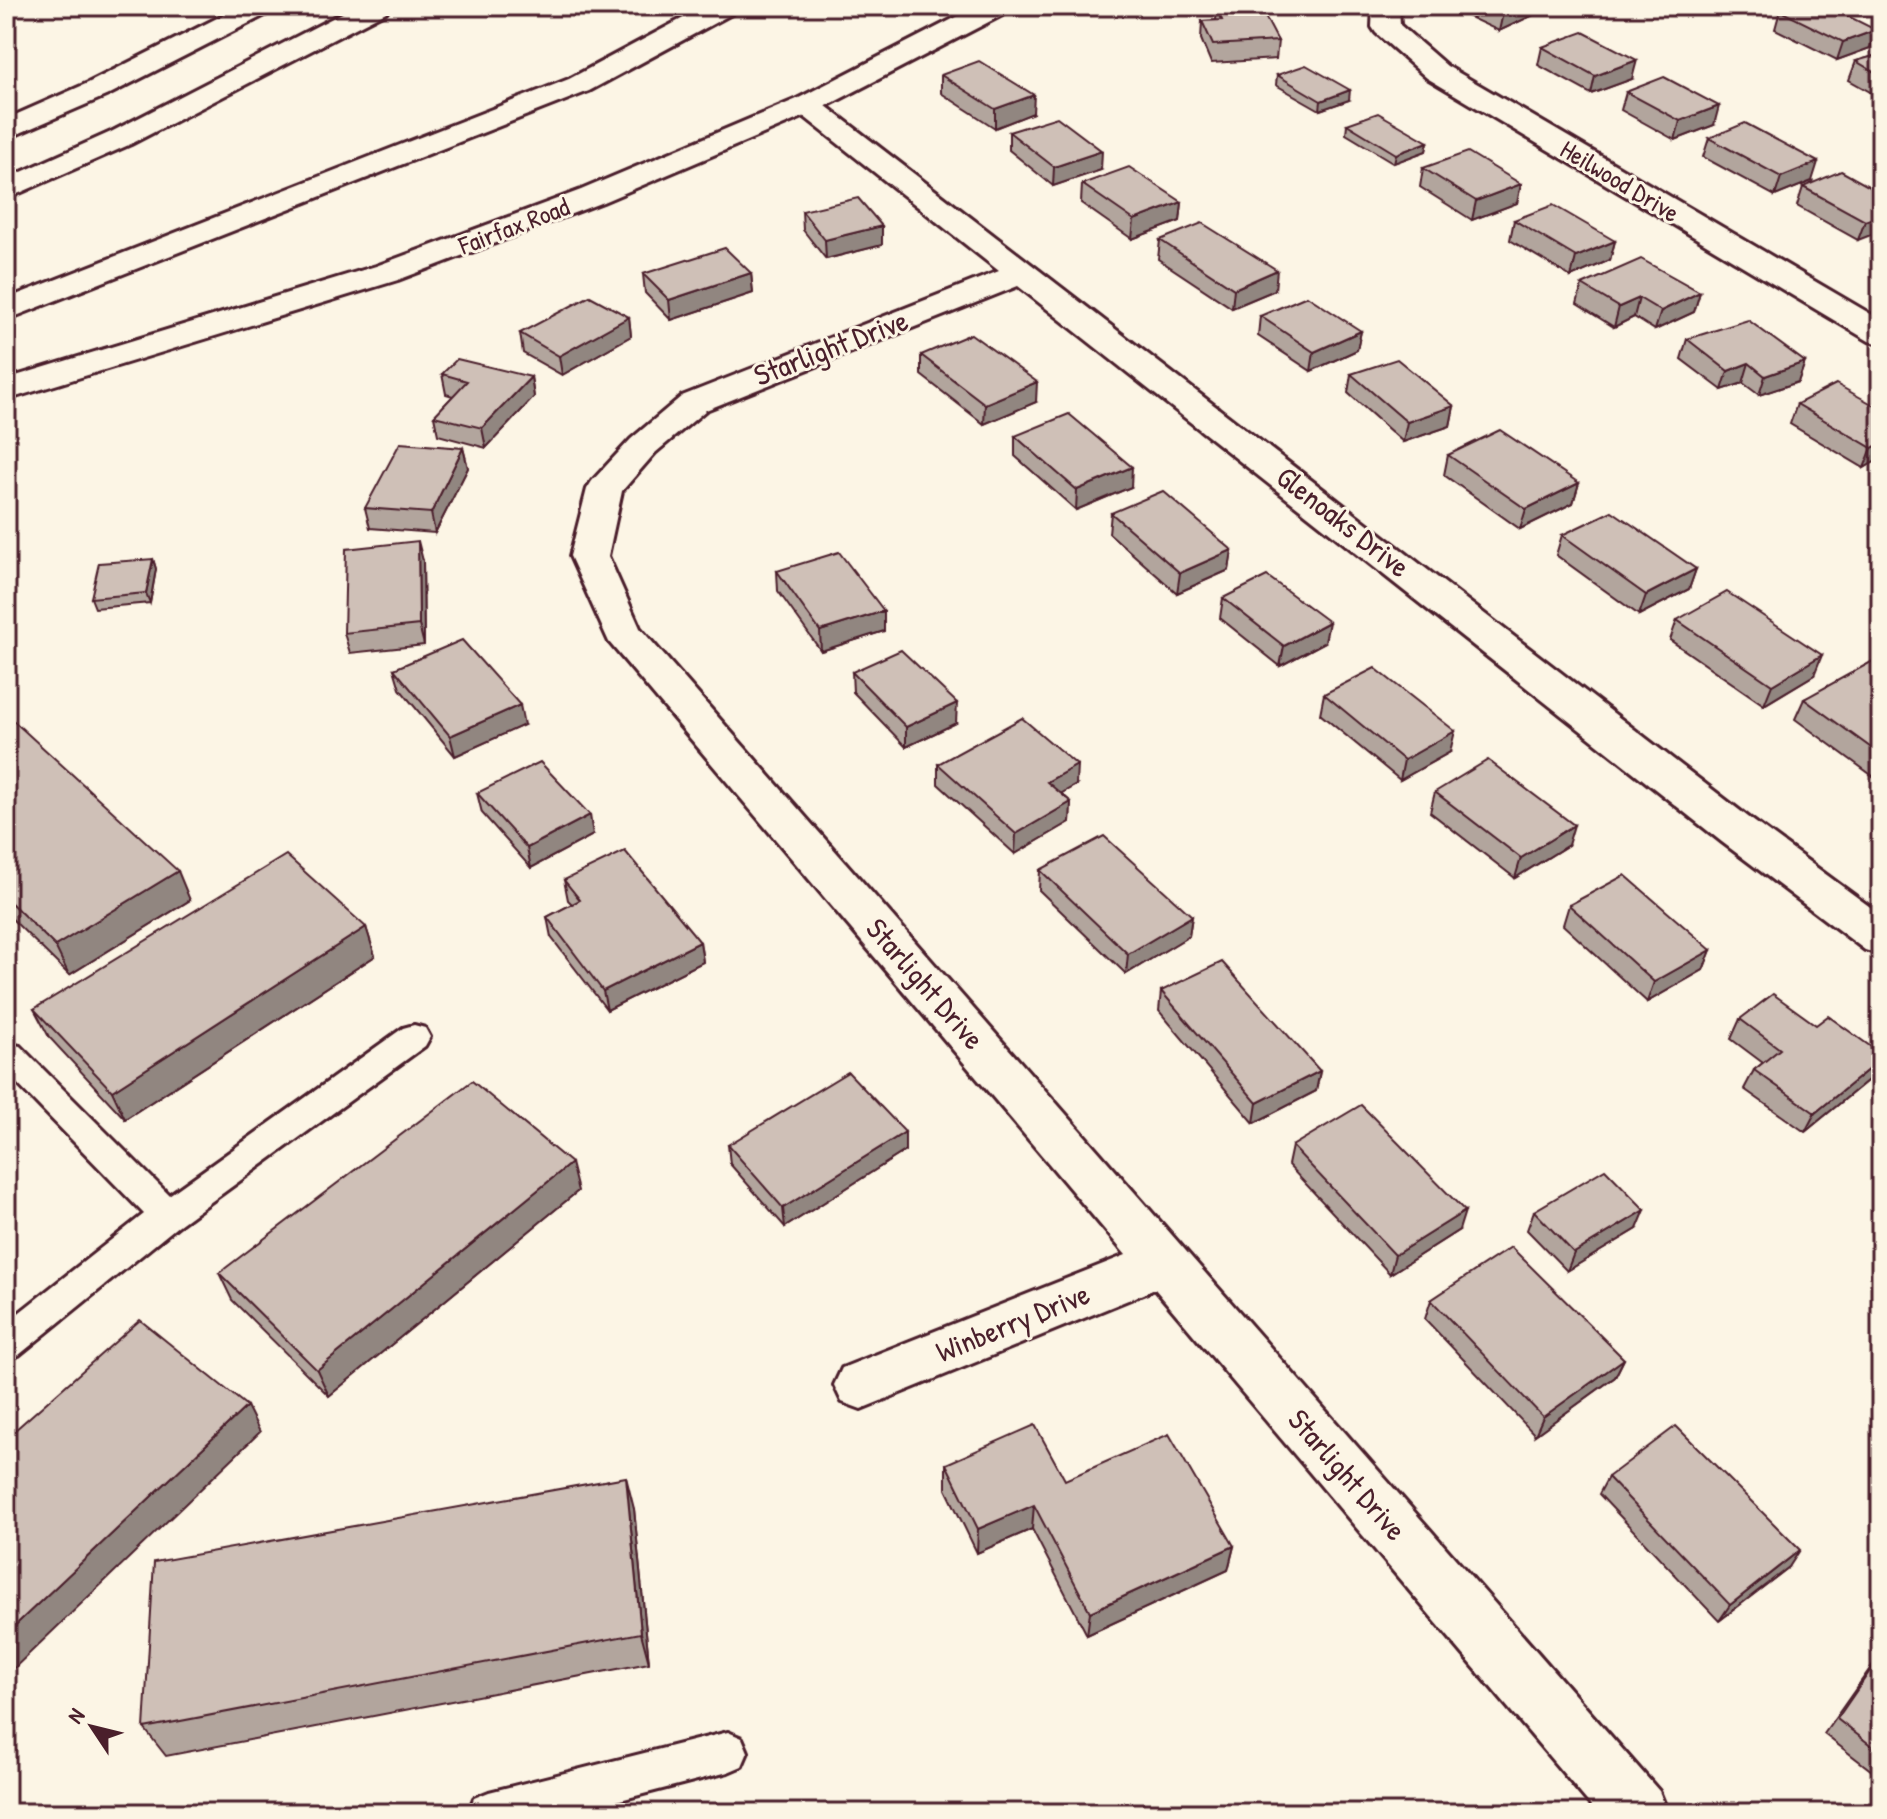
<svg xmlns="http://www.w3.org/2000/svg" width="1887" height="1819" font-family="'Patrick Hand',sans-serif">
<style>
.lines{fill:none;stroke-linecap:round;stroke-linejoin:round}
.service-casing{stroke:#4a1f2b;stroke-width:6}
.minor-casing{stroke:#4a1f2b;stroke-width:6}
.tertiary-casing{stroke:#4a1f2b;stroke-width:6}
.motorway-casing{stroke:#4a1f2b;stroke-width:6}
.service{fill:#fcf5e5;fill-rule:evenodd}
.minor{fill:#fcf5e5;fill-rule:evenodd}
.tertiary{fill:#fcf5e5;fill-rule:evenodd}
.motorway{fill:#fcf5e5;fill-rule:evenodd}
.wall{fill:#b2a59d;stroke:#4a1f2b;stroke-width:2}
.shaded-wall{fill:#918680;stroke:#4a1f2b;stroke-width:2}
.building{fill:#cfc0b7;stroke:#4a1f2b;stroke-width:2}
.labels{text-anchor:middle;stroke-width:6;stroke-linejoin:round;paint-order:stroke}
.far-street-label{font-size:26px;fill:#4a1f2b;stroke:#fcf5e5}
.street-label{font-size:30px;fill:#4a1f2b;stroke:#fcf5e5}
</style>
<rect width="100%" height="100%" fill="#fcf5e5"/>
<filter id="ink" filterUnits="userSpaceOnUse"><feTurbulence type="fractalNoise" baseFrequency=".0125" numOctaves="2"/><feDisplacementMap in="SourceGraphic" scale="16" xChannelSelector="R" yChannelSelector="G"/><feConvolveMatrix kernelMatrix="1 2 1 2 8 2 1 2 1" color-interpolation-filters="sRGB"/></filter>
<g filter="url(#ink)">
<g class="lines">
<defs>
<g id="service">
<path d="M414,1025L425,1028L430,1037L425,1046L179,1225L19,1355L6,1360V1323L144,1214L6,1072V1043L20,1046L169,1195L403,1028Z"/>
<path d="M728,1732L742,1738L748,1752L742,1766L728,1772L570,1813H468L474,1798L489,1792Z"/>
</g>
<g id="minor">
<path d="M1373,6H1399L1400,25L1447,66L1881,320V344L1869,341L1427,78L1376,33L1372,27Z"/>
<path d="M807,96L817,99L1752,820L1881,915V955L1865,950L1722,842L1018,286L706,410L655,453L622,491L608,556L640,628L1659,1791L1668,1813H1597L1155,1289L861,1409L842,1402L834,1385L842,1368L1126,1255L609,642L570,556L587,489L592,481L631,439L682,396L999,271L797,111L793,105L797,99Z"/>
</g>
<path id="tertiary" d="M978,6H1012L1008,12L817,111L603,202L398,280L6,400V379L376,266L581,190L797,99Z"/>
<g id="motorway">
<path d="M241,6H275L271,12L108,95L6,139V119L88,83Z"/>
<path d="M356,6H390L386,12L131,144L6,199V179L111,132Z"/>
<path d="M706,6H739L735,12L589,91L6,320V299L569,79Z"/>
</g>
</defs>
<use href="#service" class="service-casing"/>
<use href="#minor" class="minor-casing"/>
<use href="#tertiary" class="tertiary-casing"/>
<use href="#motorway" class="motorway-casing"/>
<use href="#service" class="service"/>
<use href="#minor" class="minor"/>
<use href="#tertiary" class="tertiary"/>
<use href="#motorway" class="motorway"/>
</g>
<g class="wall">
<path d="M1242,6H1254L1253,7L1278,41L1276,59L1211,63L1201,39L1202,21L1216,20L1217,9L1249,7Z"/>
<path d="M1459,6H1545L1544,10L1499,31L1458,12Z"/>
<path d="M1732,6H1779L1754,16Z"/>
<path d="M1780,11L1876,30L1870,48L1837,60L1775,29Z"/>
<path d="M1542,47L1632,79L1591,94L1538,65Z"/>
<path d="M1881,54V98L1849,80L1856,61Z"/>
<path d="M941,75L1033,113L995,128L941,93Z"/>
<path d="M1277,75L1349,100L1320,110L1276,85Z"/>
<path d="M1626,92L1714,125L1675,140L1621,110Z"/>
<path d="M1347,124L1428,142L1426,151L1394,163L1346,134Z"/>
<path d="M1009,132L1101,170L1053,186L1009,150Z"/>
<path d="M1709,138L1812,181L1775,196L1703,157Z"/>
<path d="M1423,168L1521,184L1517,203L1472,220L1420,187Z"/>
<path d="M1082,184L1182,202L1180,221L1132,239L1081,203Z"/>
<path d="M1803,187L1881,193L1858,240L1797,206Z"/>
<path d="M802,211L882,226V245L826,259L803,230Z"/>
<path d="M1514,220L1615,241L1610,260L1571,277L1510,240Z"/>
<path d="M1160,240L1275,290L1232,308L1158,259Z"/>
<path d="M751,273L753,293L671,320L645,293L643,274Z"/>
<path d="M1582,285L1700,292L1694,312L1655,330L1634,317L1614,327L1577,304Z"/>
<path d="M1260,316L1361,331L1357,350L1311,371L1258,336Z"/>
<path d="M629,317L631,336L562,375L523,353L520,333Z"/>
<path d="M1687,339L1805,362L1798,382L1759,395L1743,383L1722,390L1681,359Z"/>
<path d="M921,355L1036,402L984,424L921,375Z"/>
<path d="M442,374L531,377L534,397L486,448L438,435L434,416L453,396L446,394Z"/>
<path d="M1351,374L1454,406L1450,426L1403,442L1348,393Z"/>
<path d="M1797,404L1881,409V458L1864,468L1790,424Z"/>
<path d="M1015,436L1131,487L1076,510L1015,456Z"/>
<path d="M463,448L468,468L435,533L370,528L365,508Z"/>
<path d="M1448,455L1579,483L1573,503L1520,529L1444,475Z"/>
<path d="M1111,513L1232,550L1229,570L1177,593L1109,533Z"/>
<path d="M1562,535L1696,569L1689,589L1639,615L1556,555Z"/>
<path d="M153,559L156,569L150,603L95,608L91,598Z"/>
<path d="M423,561L424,645L350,653L344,633Z"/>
<path d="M777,571L884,611V631L821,651L778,591Z"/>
<path d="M1223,598L1325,642L1280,666L1220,618Z"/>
<path d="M1677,620L1814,675L1764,705L1670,640Z"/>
<path d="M1881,667V782L1795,719L1804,699Z"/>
<path d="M394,669L524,725L455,756L400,689Z"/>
<path d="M852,672L956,723L906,747L853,692Z"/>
<path d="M1324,694L1450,752L1400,780L1320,714Z"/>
<path d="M6,714L190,900L69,975L6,913Z"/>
<path d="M938,764L1076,785L1061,793L1071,802L1070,822L1015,854L938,784Z"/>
<path d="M1435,792L1568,845L1515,878L1430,812Z"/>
<path d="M477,793L593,835L531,868L482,813Z"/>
<path d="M1040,870L1192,916L1189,936L1126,974L1039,890Z"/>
<path d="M564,880L700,942L703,962L607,1010L551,937L547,917L572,904L568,900Z"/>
<path d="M1569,905L1711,950L1703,970L1647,1002L1563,925Z"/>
<path d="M366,927L375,956L125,1119L49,1037L34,1009Z"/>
<path d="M1161,991L1320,1071L1316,1091L1254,1123L1159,1011Z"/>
<path d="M1740,1019L1816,1025L1881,1054V1062L1873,1076L1805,1132L1744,1089L1754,1070L1763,1063L1731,1039Z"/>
<path d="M905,1132V1151L785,1227L730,1164L728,1145Z"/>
<path d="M1292,1146L1459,1230L1390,1274L1288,1165Z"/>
<path d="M578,1191L329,1396L232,1300L219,1273Z"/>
<path d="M1534,1211L1637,1229L1567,1271L1527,1230Z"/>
<path d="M1431,1300L1624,1359L1615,1377L1535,1435L1425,1319Z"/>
<path d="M946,1464L1065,1480L1234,1546L1228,1570L1087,1635L1032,1529L977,1553L946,1489Z"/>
<path d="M1608,1477L1789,1567L1719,1621L1599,1494Z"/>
<path d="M634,1509L649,1663L166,1756L144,1728Z"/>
<path d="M1881,1653V1778L1824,1734Z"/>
</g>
<g class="shaded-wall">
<path d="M1518,6H1545L1544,10L1499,31L1503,13Z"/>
<path d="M1758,6H1779L1754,16L1756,7Z"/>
<path d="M1876,30L1870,48L1837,60L1843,42Z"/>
<path d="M1637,60L1632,79L1591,94L1595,76Z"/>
<path d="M1350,90L1349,100L1320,110L1321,101Z"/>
<path d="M1034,95L1033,113L995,128V109Z"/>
<path d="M1719,106L1714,125L1675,140L1680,121Z"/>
<path d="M1428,142L1426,151L1394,163L1396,154Z"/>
<path d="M1102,151L1101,170L1053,186L1054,167Z"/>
<path d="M1818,162L1812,181L1775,196L1781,177Z"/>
<path d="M1521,184L1517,203L1472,220L1476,201Z"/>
<path d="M1182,202L1180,221L1132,239L1134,220Z"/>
<path d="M1881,215V231L1858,240L1865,221Z"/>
<path d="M882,226V245L826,259L825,240Z"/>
<path d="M1615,241L1610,260L1571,277L1576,257Z"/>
<path d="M1277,270L1275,290L1232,308L1234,289Z"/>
<path d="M751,273L753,293L671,320L669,300Z"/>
<path d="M1700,292L1694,312L1655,330L1661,311Z"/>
<path d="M1639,298L1634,317L1614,327L1619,307Z"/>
<path d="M629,317L631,336L562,375L559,356Z"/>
<path d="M1361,331L1357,350L1311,371L1314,352Z"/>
<path d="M1805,362L1798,382L1759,395L1765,376Z"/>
<path d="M1749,363L1743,383L1722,390L1728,371Z"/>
<path d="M531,377L534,397L486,448L482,428Z"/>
<path d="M1037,382L1036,402L984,424L985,404Z"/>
<path d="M1454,406L1450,426L1403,442L1407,422Z"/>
<path d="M1881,443V458L1864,468L1872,448Z"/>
<path d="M463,448L468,468L435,533L431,513Z"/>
<path d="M1132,467L1131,487L1076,510L1077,490Z"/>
<path d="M1579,483L1573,503L1520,529L1526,509Z"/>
<path d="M418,541L423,561L424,645L419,625Z"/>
<path d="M1232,550L1229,570L1177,593L1180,573Z"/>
<path d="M153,559L156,569L150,603L146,593Z"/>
<path d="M1696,569L1689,589L1639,615L1646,595Z"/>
<path d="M884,611V631L821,651L820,631Z"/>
<path d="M1329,622L1325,642L1280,666L1284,646Z"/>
<path d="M1822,655L1814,675L1764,705L1772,685Z"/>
<path d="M957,703L956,723L906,747V727Z"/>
<path d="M520,705L524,725L455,756L450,736Z"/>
<path d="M1455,731L1450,752L1400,780L1404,760Z"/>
<path d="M1077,765L1076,785L1046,802L1047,782Z"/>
<path d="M1071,802L1070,822L1015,854L1016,834Z"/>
<path d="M590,815L593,835L531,868L527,848Z"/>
<path d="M1574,825L1568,845L1515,878L1521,858Z"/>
<path d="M178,871L190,900L69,975L55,946Z"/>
<path d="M1192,916L1189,936L1126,974L1128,954Z"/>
<path d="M366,927L375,956L125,1119L112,1091Z"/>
<path d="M700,942L703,962L607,1010L603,991Z"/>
<path d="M1711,950L1703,970L1647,1002L1654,982Z"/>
<path d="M1881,1059V1062L1873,1076L1805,1132L1815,1113Z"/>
<path d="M1320,1071L1316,1091L1254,1123L1257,1103Z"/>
<path d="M905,1132V1151L785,1227L783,1208Z"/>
<path d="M571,1163L578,1191L329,1396L317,1370Z"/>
<path d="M1645,1210L1637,1229L1567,1271L1574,1253Z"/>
<path d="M1465,1211L1459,1230L1390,1274L1395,1255Z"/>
<path d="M1624,1359L1615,1377L1535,1435L1543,1417Z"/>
<path d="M247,1406L260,1432L6,1676V1634Z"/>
<path d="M626,1477L634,1509L649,1663L641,1633Z"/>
<path d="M1034,1505L1032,1529L977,1553L978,1529Z"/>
<path d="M1234,1546L1228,1570L1087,1635L1090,1612Z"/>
<path d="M1800,1550L1789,1567L1719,1621L1730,1605Z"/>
</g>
<g class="building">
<path d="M1488,6H1518L1503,13Z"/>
<path d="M1794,6H1828L1876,30L1843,42L1780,11Z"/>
<path d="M1260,7L1278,41L1213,45L1202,21L1222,20L1217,9Z"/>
<path d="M1583,32L1637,60L1595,76L1542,47Z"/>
<path d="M1881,54V76L1856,61Z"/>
<path d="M979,61L1034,95L995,109L941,75Z"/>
<path d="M1306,65L1350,90L1321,101L1277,75Z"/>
<path d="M1664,77L1719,106L1680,121L1626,92Z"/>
<path d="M1378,113L1428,142L1396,154L1347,124Z"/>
<path d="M1057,117L1102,151L1054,167L1009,132Z"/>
<path d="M1745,123L1818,162L1781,177L1709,138Z"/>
<path d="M1468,152L1521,184L1476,201L1423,168Z"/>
<path d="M1129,167L1182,202L1134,220L1082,184Z"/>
<path d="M1841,171L1881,193V215L1865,221L1803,187Z"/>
<path d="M858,198L882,226L825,240L802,211Z"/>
<path d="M1553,205L1615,241L1576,257L1514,220Z"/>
<path d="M1202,223L1277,270L1234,289L1160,240Z"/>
<path d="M725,248L751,273L669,300L643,274Z"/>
<path d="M1641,259L1700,292L1661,311L1639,298L1619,307L1582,285Z"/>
<path d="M590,296L629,317L559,356L520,333Z"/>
<path d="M1307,296L1361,331L1314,352L1260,316Z"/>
<path d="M1748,320L1805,362L1765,376L1749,363L1728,371L1687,339Z"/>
<path d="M971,334L1037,382L985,404L921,355Z"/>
<path d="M457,359L531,377L482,428L434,416L467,381L442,374Z"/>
<path d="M1397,359L1454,406L1407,422L1351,374Z"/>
<path d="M1836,384L1881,409V443L1872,448L1797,404Z"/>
<path d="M1069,414L1132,467L1077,490L1015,436Z"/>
<path d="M1500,430L1579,483L1526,509L1448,455Z"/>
<path d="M400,443L463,448L431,513L365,508Z"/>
<path d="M1163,491L1232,550L1180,573L1111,513Z"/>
<path d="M1612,511L1696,569L1646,595L1562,535Z"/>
<path d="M418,541L419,625L344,633L346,549Z"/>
<path d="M839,552L884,611L820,631L777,571Z"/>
<path d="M153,559L146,593L91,598L99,563Z"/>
<path d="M1267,576L1329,622L1284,646L1223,598Z"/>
<path d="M1727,592L1822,655L1772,685L1677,620Z"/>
<path d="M462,640L520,705L450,736L394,669Z"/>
<path d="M901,650L957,703L906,727L852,672Z"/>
<path d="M1873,661L1881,667V755L1804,699Z"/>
<path d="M1375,668L1455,731L1404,760L1324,694Z"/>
<path d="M6,714L178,871L55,946L6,898Z"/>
<path d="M1022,718L1077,765L1047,782L1071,802L1016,834L938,764Z"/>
<path d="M1488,760L1574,825L1521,858L1435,792Z"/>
<path d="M540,762L590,815L527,848L477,793Z"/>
<path d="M1104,836L1192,916L1128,954L1040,870Z"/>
<path d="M625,851L700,942L603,991L547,917L580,900L564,880Z"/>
<path d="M286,855L366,927L112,1091L34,1009Z"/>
<path d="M1625,875L1711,950L1654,982L1569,905Z"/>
<path d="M1222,962L1320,1071L1257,1103L1161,991Z"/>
<path d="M1773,994L1816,1025L1828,1016L1881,1054V1059L1815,1113L1754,1070L1780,1049L1740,1019Z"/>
<path d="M848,1072L905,1132L783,1208L728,1145Z"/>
<path d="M472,1081L571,1163L317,1370L219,1273Z"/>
<path d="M1361,1105L1465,1211L1395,1255L1292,1146Z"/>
<path d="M1605,1169L1645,1210L1574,1253L1534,1211Z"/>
<path d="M1511,1247L1624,1359L1543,1417L1431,1300Z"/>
<path d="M140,1320L247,1406L6,1634V1438Z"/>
<path d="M1035,1425L1065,1480L1169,1434L1234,1546L1090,1612L1034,1505L978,1529L946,1464Z"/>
<path d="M1676,1426L1800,1550L1730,1605L1608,1477Z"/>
<path d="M626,1477L641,1633L144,1728L154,1562Z"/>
<path d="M1881,1655V1753L1837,1719Z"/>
</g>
</g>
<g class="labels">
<g class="far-street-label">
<text transform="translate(1620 181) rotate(31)" y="9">Heilwood Drive</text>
<text transform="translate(514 226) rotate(-21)" y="9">Fairfax Road</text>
</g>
<g class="street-label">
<text transform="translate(831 348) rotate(-21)" y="10">Starlight Drive</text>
<text transform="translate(1343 522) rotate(38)" y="10">Glenoaks Drive</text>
<text transform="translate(925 984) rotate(49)" y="10">Starlight Drive</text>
<text transform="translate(1013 1323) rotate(-22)" y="10">Winberry Drive</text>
<text transform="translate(1347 1475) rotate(49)" y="10">Starlight Drive</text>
</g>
</g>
<rect width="1887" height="1819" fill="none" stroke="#fcf5e5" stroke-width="32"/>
<rect x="16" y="16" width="1855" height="1787" fill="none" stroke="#4a1f2b" stroke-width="3" filter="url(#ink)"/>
<g transform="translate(92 1727) rotate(305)" stroke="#fcf5e5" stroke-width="6" paint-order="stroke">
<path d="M0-6L14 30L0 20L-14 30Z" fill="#4a1f2b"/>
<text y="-12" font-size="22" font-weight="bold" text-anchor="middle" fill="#4a1f2b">N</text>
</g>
</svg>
